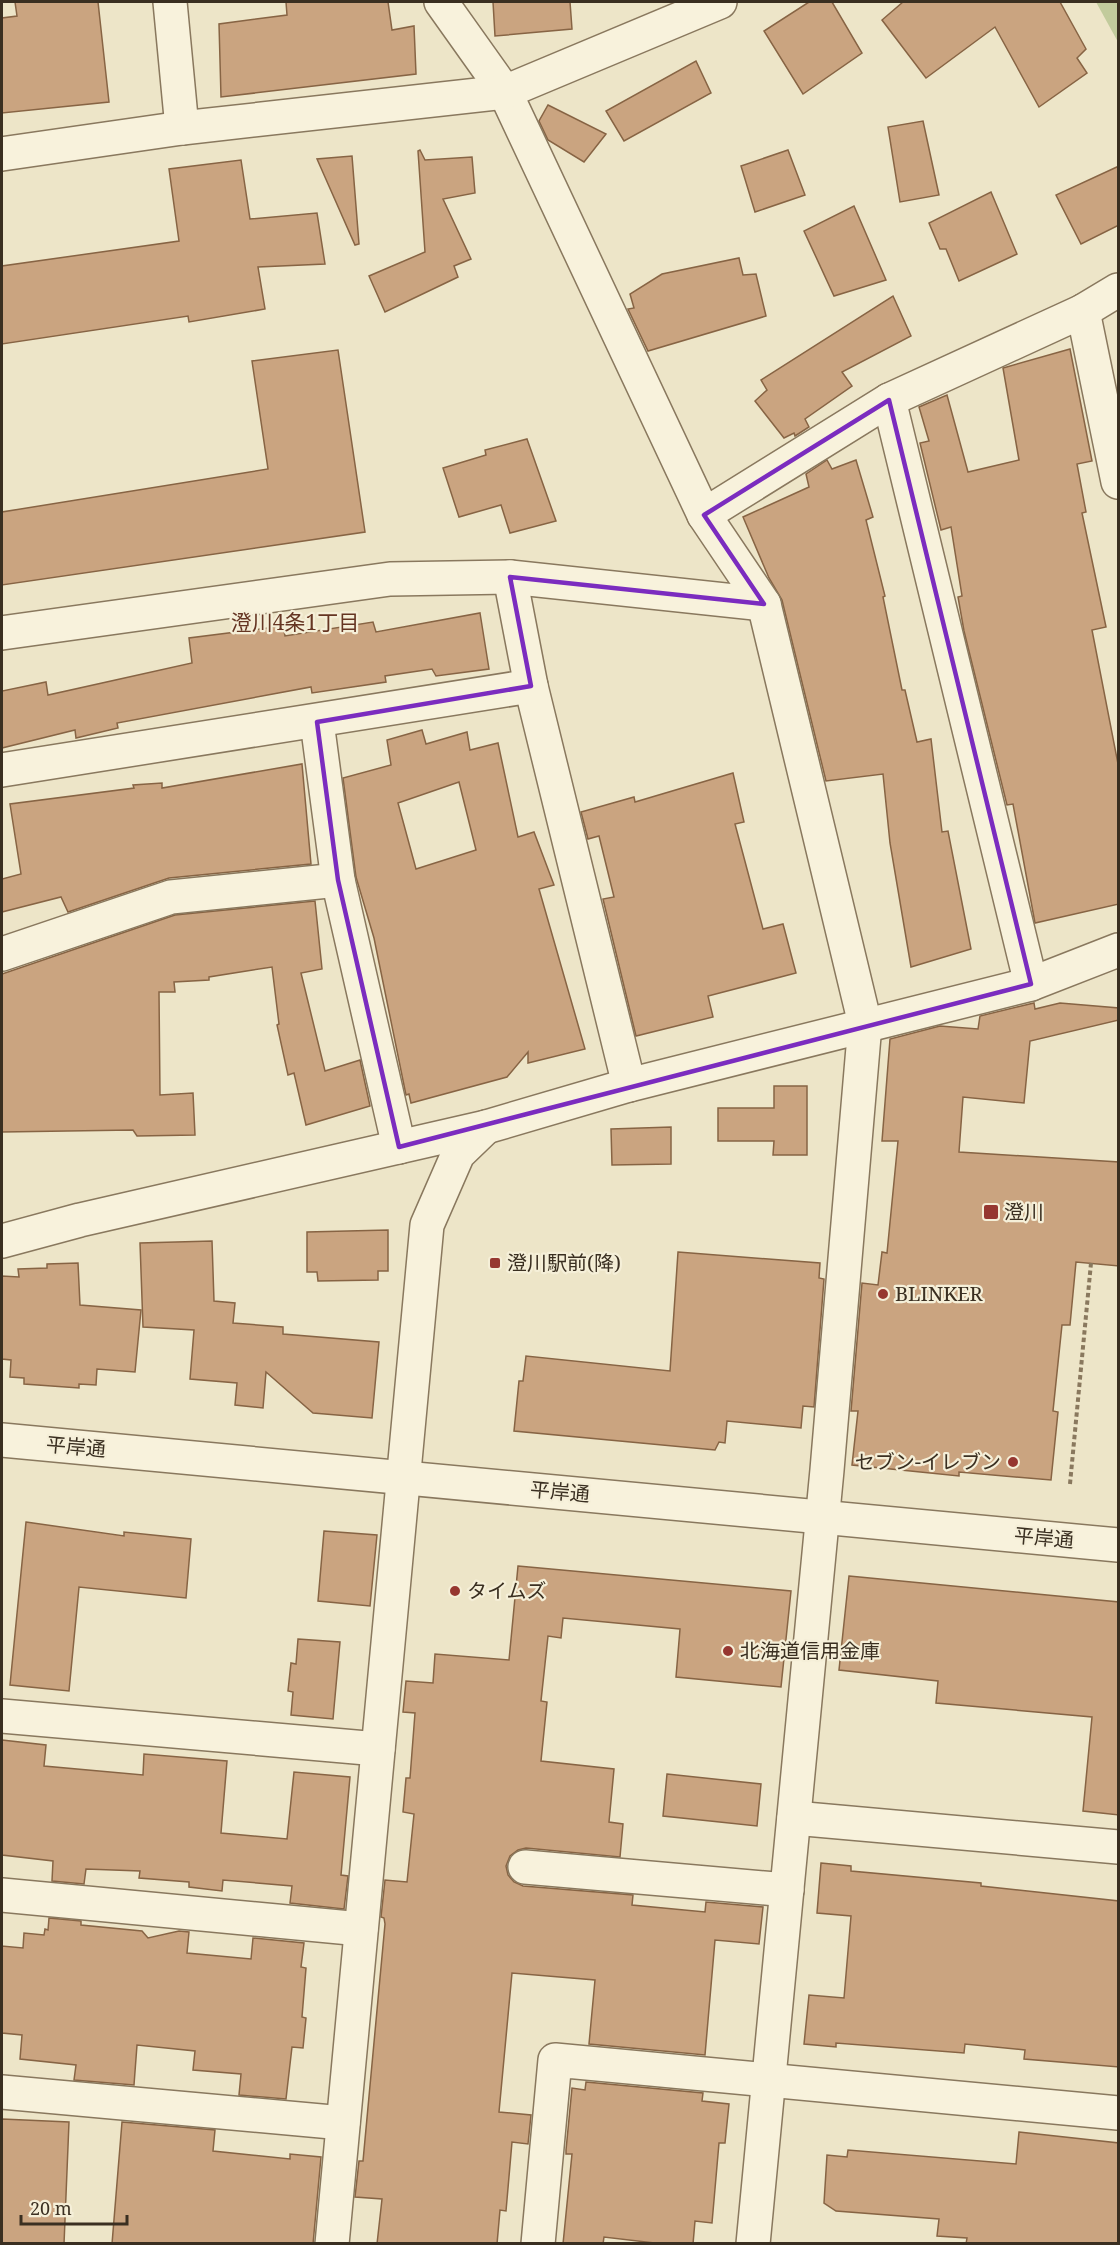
<svg xmlns="http://www.w3.org/2000/svg" width="1120" height="2245" font-family="'Noto Serif','Noto Sans JP',serif">
<style>
.green{fill:#c2cb9c}
.building{fill:#caa480;stroke:#876444;stroke-width:1.5;fill-rule:evenodd}
.lines{fill:none;stroke-linecap:round;stroke-linejoin:round}
.minor-casing{stroke:#89785e;stroke-width:36}
.path{stroke:#89785e;stroke-width:4;stroke-dasharray:4.5 3;stroke-linecap:butt}
.minor{stroke:#f8f2dc;stroke-width:33}
.marked{fill:none;stroke:#7b2cbf;stroke-width:4.5;stroke-linejoin:round}
.poi-dot{fill:#963730;stroke:#f5efd8;stroke-width:2}
.labels{text-anchor:middle;stroke-width:4.5;stroke-linejoin:round;paint-order:stroke}
.poi-label{font-size:20px;fill:#3a2f21;stroke:#f5efd8;text-anchor:start}
.street-label{font-size:20px;fill:#3a2f21;stroke:#f5efd8}
.neighbourhood-label{font-size:21px;fill:#653522;stroke:#f5efd8}
</style>
<rect width="100%" height="100%" fill="#ede5c8"/>
<path class="green" d="M1096,2H1118V42Z"/>
<g class="building">
<path d="M15,2H98L109,102L2,113V18L17,16Z"/>
<path d="M286,2H388L392,30L414,26L416,74L221,97L219,24L287,15Z"/>
<path d="M493,2H570L572,29L495,36Z"/>
<path d="M809,2H832L862,53L803,94L764,31Z"/>
<path d="M903,2H1060L1086,49L1077,58L1087,73L1039,107L995,27L926,78L882,20Z"/>
<path d="M696,61L711,93L624,141L606,111Z"/>
<path d="M548,105L606,134L584,162L548,140L539,121Z"/>
<path d="M923,121L939,195L900,202L888,127Z"/>
<path d="M420,150L425,160L472,157L475,193L443,199L471,259L454,266L458,277L385,312L369,276L425,252L418,151Z"/>
<path d="M788,150L805,195L755,212L741,166Z"/>
<path d="M352,156L359,244L355,245L317,159Z"/>
<path d="M241,160L250,219L317,213L325,264L258,267L265,309L189,322L188,316L2,344V266L179,241L169,169Z"/>
<path d="M1119,166V225L1081,244L1056,195Z"/>
<path d="M991,192L1017,254L959,281L946,249H940L929,223Z"/>
<path d="M854,206L886,280L834,296L804,231Z"/>
<path d="M739,258L743,275L756,274L766,316L648,351L628,309L634,308L630,294L662,274Z"/>
<path d="M893,296L911,336L842,372L852,386L805,419L809,427L795,436L794,433L784,438L755,401L767,390L761,380Z"/>
<path d="M1070,349L1092,461L1077,464L1086,512L1082,513L1106,627L1092,630L1119,769V904L1035,923L1013,804L1007,805L964,631L958,597L962,596L951,527L941,530L920,443L929,441L919,407L947,395L968,472L1019,460L1003,368Z"/>
<path d="M338,350L365,532L2,585V512L268,469L252,361Z"/>
<path d="M527,439L556,521L510,533L501,505L459,517L443,468L486,455L485,450Z"/>
<path d="M827,460L832,469L856,460L873,517L866,520L885,596L883,597L902,690H905L917,742L931,739L942,832L948,831L971,949L911,967L890,843L883,774L826,781L782,600L769,578L743,517L809,487L806,474Z"/>
<path d="M480,613L489,669L436,676L432,669L385,676L386,682L312,693L311,687L117,723L118,728L76,738L75,730L2,748V691L46,682L48,695L192,663L189,638L283,626L285,636L373,622L376,632Z"/>
<path d="M422,730L426,744L467,732L470,750L498,743L518,837L534,832L554,885L539,889L585,1049L528,1063V1052L507,1077L411,1103L409,1094L406,1095L374,938L356,877L343,778L391,765L387,740ZM459,782L476,850L416,869L398,803Z"/>
<path d="M302,764L311,864L169,878L68,912L61,897L2,912V879L21,874L10,804L134,788L133,785L162,783V788Z"/>
<path d="M733,773L744,822L735,824L763,929L783,924L796,973L708,996L713,1017L636,1036L603,899L614,897L599,836L588,839L581,812L634,797L635,802Z"/>
<path d="M315,901L322,969L301,973L325,1071L360,1060L370,1106L306,1125L294,1073L288,1075L277,1025L279,1024L272,967L209,977V980L174,982L175,992H159L160,1095L193,1093L195,1135L137,1136L133,1130L2,1132V974L175,915Z"/>
<path d="M1034,1003L1035,1009L1060,1003L1119,1008V1020L1030,1041L1024,1103L963,1097L959,1152L1119,1162V1266L1076,1262L1070,1325H1062L1053,1411L1058,1412L1051,1480L959,1472V1476L852,1465L858,1411H851L862,1283L878,1285L882,1252L887,1253L898,1141H882L890,1039L940,1026L978,1029L980,1016Z"/>
<path d="M774,1086H807V1155H773L774,1141H718V1108H774Z"/>
<path d="M671,1127V1164L612,1165L611,1129Z"/>
<path d="M388,1230V1271H378V1280L318,1281L317,1272H307V1232Z"/>
<path d="M212,1241L214,1301L235,1303L233,1323L283,1327V1334L379,1342L372,1418L313,1413L266,1372L263,1408L235,1405L237,1383L190,1379L194,1330L143,1327L140,1243Z"/>
<path d="M678,1252L820,1263L819,1278L824,1279L814,1407L803,1406L801,1428L727,1421L725,1443L719,1442L715,1450L514,1431L519,1381H523L526,1356L670,1371Z"/>
<path d="M78,1263L80,1305L141,1310L135,1372L97,1369L96,1385L79,1384V1388L24,1384V1378L10,1377L11,1360L2,1359V1276L19,1277L18,1269L47,1268V1264Z"/>
<path d="M26,1522L124,1536V1532L191,1539L186,1598L79,1587L69,1691L10,1685Z"/>
<path d="M324,1531L377,1535L370,1606L318,1601Z"/>
<path d="M518,1566L791,1591L781,1687L676,1677L680,1629L563,1618L561,1638L548,1636L541,1701L547,1702L541,1761L614,1769L609,1822L623,1824L620,1857L526,1848L518,1850L510,1856L506,1866L508,1875L514,1882L523,1886L633,1895L632,1905L705,1912L706,1902L763,1907L759,1944L715,1940L705,2055L589,2044L595,1980L512,1973L499,2112L531,2115L528,2144L512,2142L506,2211L500,2210L497,2244H377L382,2199L355,2197L359,2161H363L385,1924L384,1918L381,1917L385,1880L407,1882L414,1814L403,1812L406,1778H410L415,1713L403,1712L406,1681L433,1683L435,1654L509,1660Z"/>
<path d="M849,1576L1119,1602V1815L1083,1811L1092,1717L936,1703L938,1681L839,1670Z"/>
<path d="M298,1639L340,1642L333,1719L291,1715L293,1692L288,1691L291,1663L296,1664Z"/>
<path d="M2,1740L46,1745L44,1766L143,1775L144,1754L227,1761L221,1833L287,1839L294,1772L350,1777L341,1875L348,1876L344,1909L290,1903L292,1886L223,1880L222,1891L189,1887V1882L139,1878L140,1871L86,1869L84,1884L52,1881L53,1861L2,1855Z"/>
<path d="M667,1774L761,1784L757,1826L663,1816Z"/>
<path d="M821,1863L851,1866V1871L981,1883V1886L1119,1901V2067L1024,2059L1025,2050L965,2044L964,2053L836,2043V2047L804,2044L809,1995L844,1998L851,1916L817,1913Z"/>
<path d="M49,1918L81,1921V1925L142,1931L148,1938L179,1931L189,1932L187,1953L251,1959L253,1938L304,1943L301,1967L306,1968L302,2017L306,2018L303,2048L292,2047L286,2099L239,2095L241,2074L193,2070L195,2051L137,2045L134,2085L74,2080L76,2065L20,2059L22,2035L2,2033V1946L23,1948L24,1933L44,1935L45,1929L48,1930Z"/>
<path d="M586,2082L703,2093L702,2101L729,2104L725,2143H719L712,2223L695,2221L693,2244H663L604,2237L603,2244H563L572,2154H566V2150L572,2088L585,2090Z"/>
<path d="M2,2119L69,2122L64,2244H2Z"/>
<path d="M122,2122L215,2130L213,2151L290,2159V2154L321,2157L313,2244H112Z"/>
<path d="M1019,2132L1119,2143V2244H966L967,2238L937,2236L939,2219L836,2211L824,2203L827,2155L847,2157L848,2150L1016,2164Z"/>
</g>
<g class="lines">
<defs>
<g id="minor">
<path d="M170,2L182,128"/>
<path d="M441,2L505,92L704,515L764,604L865,1024L827,1470L753,2244"/>
<path d="M2,154L182,128L505,92L720,2"/>
<path d="M1083,311L1118,482"/>
<path d="M889,400L1031,984"/>
<path d="M704,515L889,400L1083,311L1118,290"/>
<path d="M510,577L531,686L629,1085"/>
<path d="M2,633L390,579L510,577L764,604"/>
<path d="M317,722L338,880L399,1147"/>
<path d="M2,770L531,686"/>
<path d="M2,954L171,897L338,880"/>
<path d="M2,1241L80,1220L486,1127L629,1085L1031,984L1118,950"/>
<path d="M2,1440L1118,1545"/>
<path d="M2,1716L378,1749"/>
<path d="M794,1818L1118,1847"/>
<path d="M525,1867L787,1890"/>
<path d="M2,1895L361,1929"/>
<path d="M2,2092L343,2123"/>
<path d="M332,2244L427,1225L458,1154L486,1127"/>
<path d="M538,2244L555,2060L1118,2113"/>
</g>
</defs>
<use href="#minor" class="minor-casing"/>
<path class="path" d="M1070,1484L1091,1263"/>
<use href="#minor" class="minor"/>
</g>
<path class="marked" d="M889,400L1031,984L399,1147L338,880L317,722L531,686L510,577L764,604L704,515Z"/>
<g class="poi-dot">
<rect x="983" y="1204" width="16" height="16" rx="3"/>
<rect x="489" y="1257" width="12" height="12" rx="3"/>
<circle cx="883" cy="1294" r="6"/>
<circle cx="1013" cy="1462" r="6"/>
<circle cx="455" cy="1591" r="6"/>
<circle cx="728" cy="1651" r="6"/>
</g>
<g class="labels">
<g class="poi-label">
<text x="1004" y="1219">澄川</text>
<text x="507" y="1270">澄川駅前(降)</text>
<text x="895" y="1301">BLINKER</text>
<text x="1001" y="1469" text-anchor="end">セブン-イレブン</text>
<text x="467" y="1598">タイムズ</text>
<text x="740" y="1658">北海道信用金庫</text>
</g>
<g class="street-label">
<text transform="translate(76 1447) rotate(5)" y="7">平岸通</text>
<text transform="translate(560 1492) rotate(5)" y="7">平岸通</text>
<text transform="translate(1044 1538) rotate(5)" y="7">平岸通</text>
</g>
<g class="neighbourhood-label">
<text x="295" y="630">澄川4条1丁目</text>
</g>
</g>
<rect width="1120" height="2245" fill="none" stroke="#3a2f21" stroke-width="6"/>
<path d="M21 2215v9h106v-9" fill="none" stroke="#3a2f21" stroke-width="3"/>
<text x="30" y="2215" font-size="18" fill="#3a2f21" stroke="#f5efd8" stroke-width="4.5" paint-order="stroke">20 m</text>
</svg>
